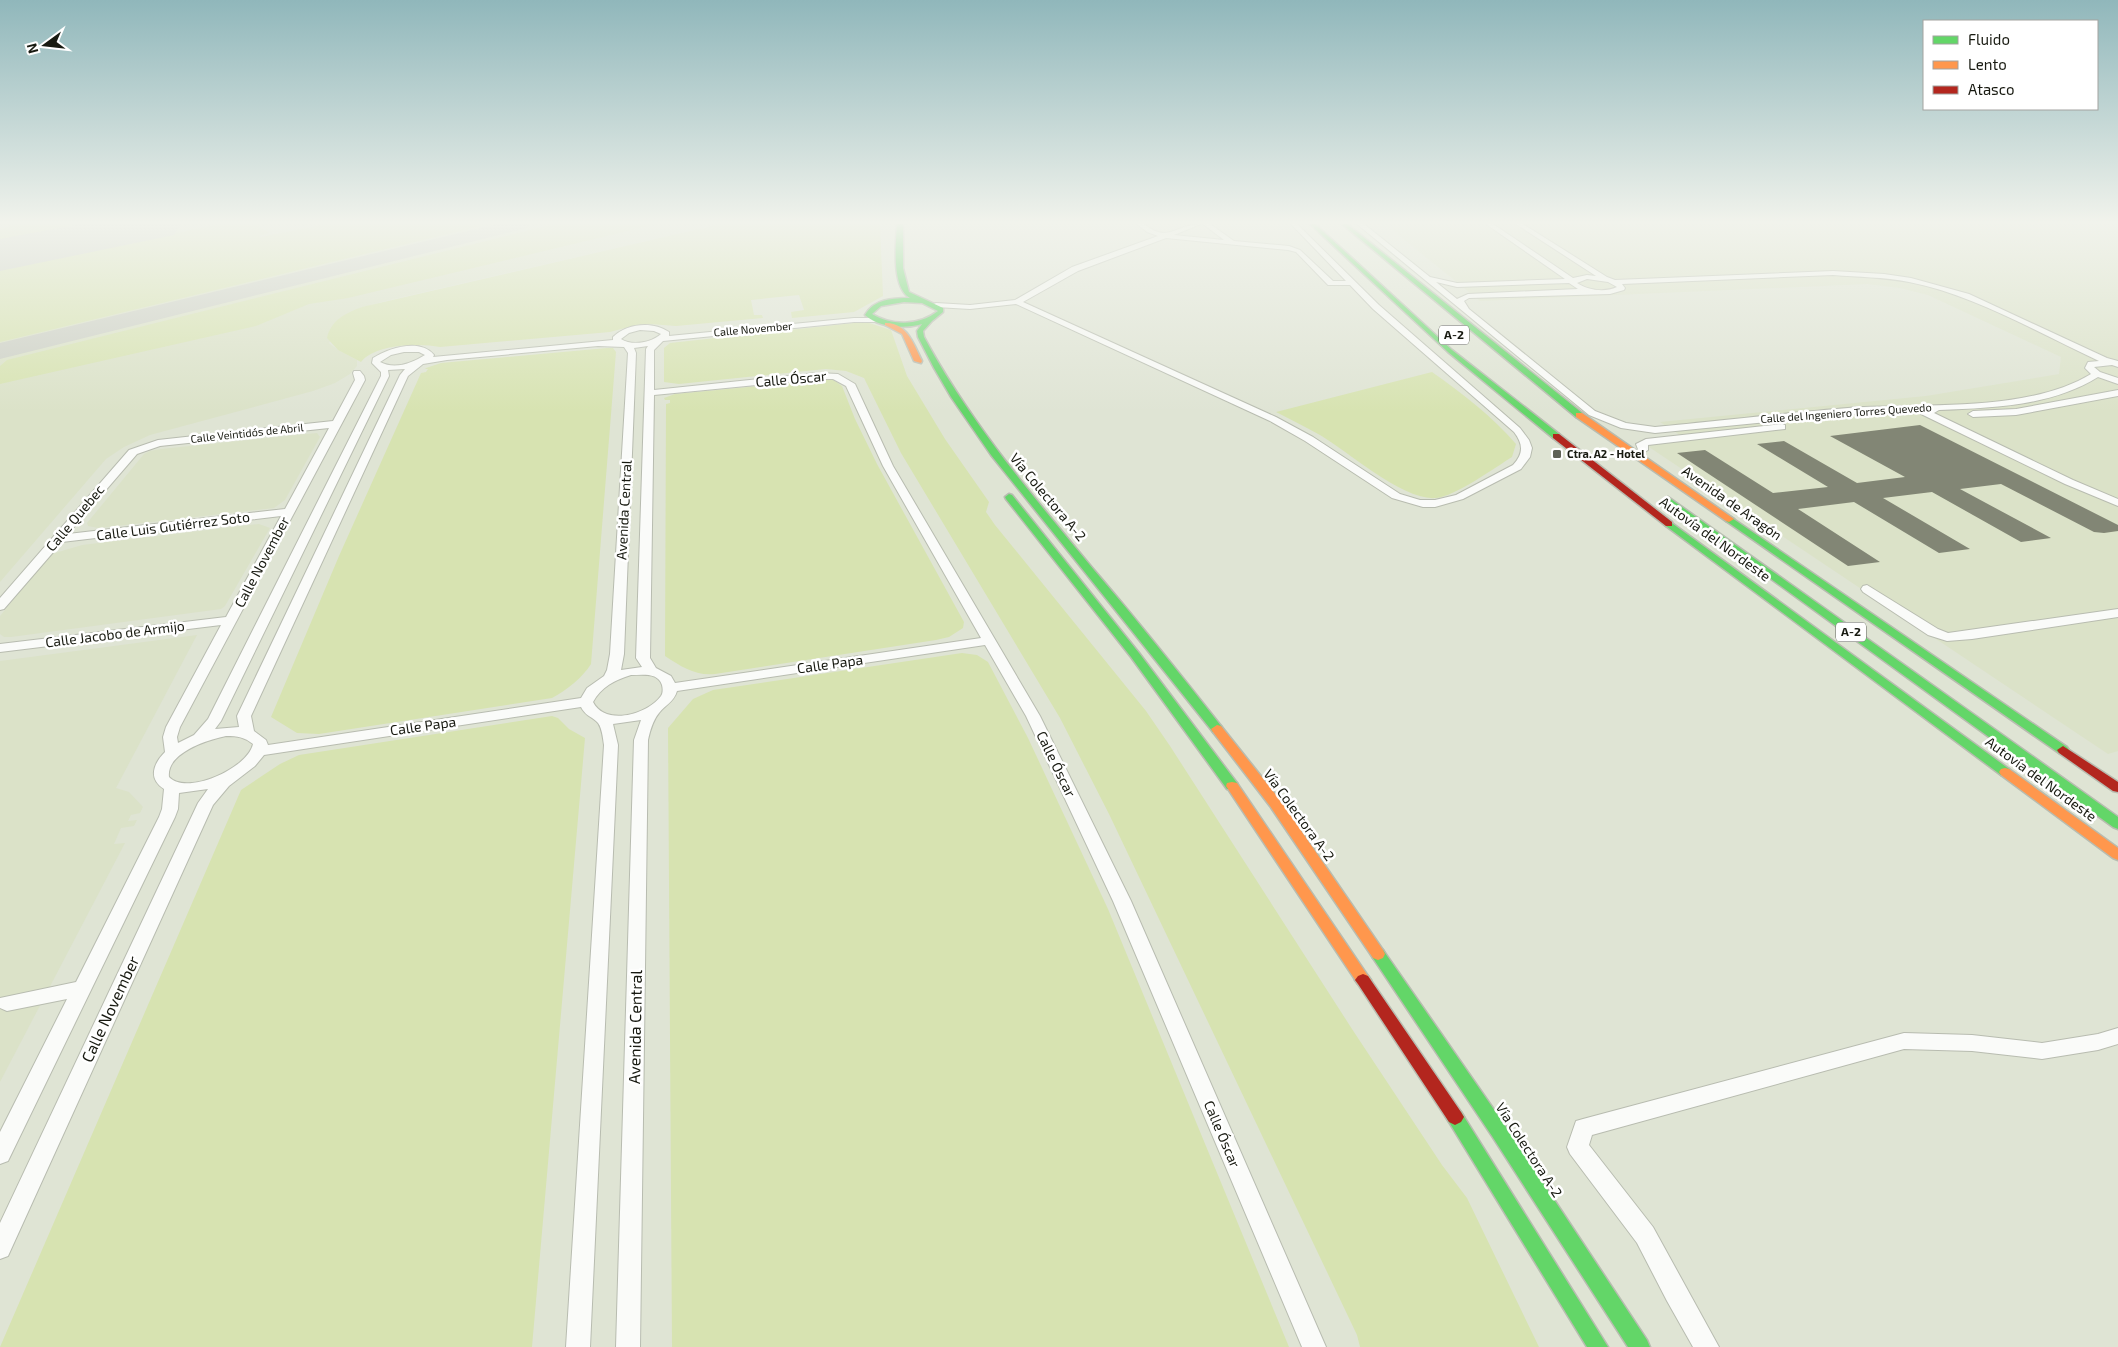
<svg xmlns="http://www.w3.org/2000/svg" width="2118" height="1347" font-family="'Exo 2',sans-serif">
<style>
.built{fill:#dbe2c8}
.green{fill:#d7e3b1}
.lines{fill:none;stroke-linecap:round;stroke-linejoin:round}
.taxiway{fill:#cccfc5;fill-rule:evenodd}
.runway{fill:#cccfc5;fill-rule:evenodd}
.building{fill:#828675}
.street-casing{stroke:#b8bcb0;stroke-width:2}
.fast-casing{stroke:#b8bcb0;stroke-width:3}
.slow-casing{stroke:#b8bcb0;stroke-width:3}
.jam-casing{stroke:#b8bcb0;stroke-width:3}
.street{fill:#fafbf9;fill-rule:evenodd}
.fast{fill:#63d668;fill-rule:evenodd}
.slow{fill:#ff974d;fill-rule:evenodd}
.jam{fill:#b3261e;fill-rule:evenodd}
.poi-dot{fill:#5e6155;stroke:#fff;stroke-width:2}
.labels{text-anchor:middle;stroke-width:5;stroke-linejoin:round;paint-order:stroke}
.far-street-label{font-size:11px;fill:#181a11;stroke:#fff}
.far-poi-label{font-size:11px;font-weight:bold;fill:#181a11;stroke:#fff;text-anchor:start}
.shield{fill:#fff;stroke:#5d5f58;stroke-width:1}
.shield-label{font-size:12px;font-weight:bold;fill:#181a11}
.street-label{font-size:14px;fill:#181a11;stroke:#fff}
.near-street-label{font-size:16px;fill:#181a11;stroke:#fff}
</style>
<rect width="100%" height="100%" fill="#dfe4d4"/>
<g class="built">
<path d="M0,224H720L381,302L349,312L329,343L338,350L357,360V366L350,374L335,383L313,391L150,435L124,447L106,459L0,582Z"/>
<path d="M1385,224H2118V751L2108,754L1646,445L1689,441L1660,422L1926,396L2059,374L2061,357L1928,295L1900,288L1867,284L1480,301Z"/>
<path d="M317,433L320,437L285,500L274,508L99,528L88,526L87,523L144,454L150,451L161,449Z"/>
<path d="M259,524L270,528L225,606L221,609L11,637H4L0,634V616L47,558L55,553L82,545Z"/>
<path d="M197,635L116,788L129,792L143,807L140,813L131,815L128,821L137,820L134,826L121,828L114,844L125,843L0,1082V661Z"/>
</g>
<g class="green">
<path d="M6,224H94L0,242V230L11,226Z"/>
<path d="M220,224H255L270,233L258,236L261,237L327,224H489L0,342V269Z"/>
<path d="M554,224H657L348,298L309,304L256,326L0,384V366L7,360Z"/>
<path d="M720,224H880L883,296L854,312L792,318L791,312L804,310L799,295L751,300L754,315H762L763,318L676,326L650,324L636,325L610,332L440,347C419,343 375,344 361,362L338,350L327,338C331,320 346,313 362,307Z"/>
<path d="M854,323H869L891,330L907,376L945,439L989,502L986,512L995,525L1146,711L1170,746L1352,1029L1442,1165L1467,1198L1539,1347H1360L1357,1335L1109,814L1060,718L901,453L864,378L846,371L826,369L679,384L664,382V348L670,343Z"/>
<path d="M607,348H613L616,352L591,664C583,677 566,691 552,698L319,734L297,733L271,717L339,556L421,373L426,372L428,369H425L426,368L441,363Z"/>
<path d="M1432,372C1462,393 1492,416 1516,444L1512,457C1496,467 1454,497 1436,498C1403,501 1349,452 1320,435C1306,427 1291,420 1276,412Z"/>
<path d="M832,379L842,386L855,419L877,464L964,622L963,628L949,637L936,640L715,674C695,676 682,667 665,656L666,404L670,403V400H665L664,398L675,394Z"/>
<path d="M962,653L977,655L988,662L1028,738L1108,909L1289,1347H672L668,728L693,699L713,690Z"/>
<path d="M552,716L558,718L569,729L585,738L532,1347H0L241,790L280,764L299,755Z"/>
</g>
<g class="lines">
<path class="taxiway" d="M497,224H530L527,228L0,359V343Z"/>
<path class="runway" d="M80,224H181L174,235L0,271V239Z"/>
</g>
<path class="building" d="M1920,425L2118,525V531L2104,533L2094,532L2001,484L1960,489L2051,538L2021,542L1932,492L1883,498L1970,549L1939,553L1854,502L1798,509L1880,562L1848,566L1677,453L1705,450L1773,493L1828,487L1757,444L1784,441L1857,483L1905,477L1830,436Z"/>
<g class="lines">
<defs>
<g id="street">
<path d="M1137,224H1144C1169,244 1175,224 1201,224L1174,235L1224,240L1203,224H1210L1234,241L1289,246L1300,250L1333,281H1346L1291,224H1297L1379,305L1520,428L1529,440L1532,448L1530,457L1521,469L1463,499L1435,507H1423L1392,498L1305,441L1270,421L1016,304L970,309L936,307L932,305L936,303L970,305L1015,300L1072,267L1158,236L1147,232ZM1166,238L1288,250L1296,252L1328,285H1350L1373,309L1514,432C1523,444 1524,453 1513,465L1456,495L1435,500H1420L1400,494L1313,437L1276,417L1023,302L1078,271Z"/>
<path d="M1357,224H1364L1430,277L1457,283L1565,279L1486,224H1493L1573,278L1587,275L1596,276L1516,224H1523L1607,277L1615,280L1833,271L1884,274L1911,278L1969,294L2107,358L2118,361V367L2112,365L2094,367L2100,372L2118,378V384L2098,377C2052,406 1992,408 1939,410L1934,413L2073,480L2118,499V506L2065,484L1921,414L1920,411L1848,414L1655,433L1621,428L1589,415ZM1833,275C1858,277 1884,277 1909,282C1972,294 2041,334 2099,361L2088,362L2085,368L2091,374C2027,413 1922,403 1848,408C1784,413 1719,421 1655,427L1626,423L1595,411L1469,309L1464,301L1469,298L1610,294L1624,290L1625,288L1622,284ZM1587,279L1608,282L1617,287C1604,293 1588,290 1577,283ZM1436,282L1457,287L1569,283L1578,289L1468,294L1457,299Z"/>
<path d="M854,318H874L878,320L874,322H854L663,341L654,350V390L817,373L838,374L855,384L893,466L1040,716L1131,901L1326,1347H1302L1113,901L1026,716L985,645L677,691C674,702 665,705 659,713C653,720 650,731 648,740L640,1347H616L634,740L641,720L613,724L618,745L590,1347H566L604,745C603,739 602,725 596,721C590,716 585,715 581,707L264,755L255,766L229,786L213,805L8,1256L0,1259V1223L198,803L208,789L179,793L178,809L175,817L8,1161L0,1164V1132L67,999L7,1011L0,1008V998L76,982L159,817L162,809L164,789C148,779 153,764 165,752L163,737L166,727L221,625L0,652V644L226,617L281,516L62,542L4,609L0,610V598L129,450L158,440L333,421L355,380L353,373L354,371H360L364,376L365,380L180,727L177,737L178,743L194,735L208,719L381,376V372L372,363L373,358C389,348 420,338 434,355L433,357L613,340V337C627,323 653,321 669,332V336ZM640,330L654,331L661,334C651,343 632,346 621,339L629,333ZM598,346L624,347L628,353L610,654L607,670L604,676L587,688L581,698L268,745L266,740L254,731L251,716L408,376L423,364L447,360ZM648,346L646,349L636,658L642,667L621,670L624,654L636,353L634,348ZM404,352H419L425,355C412,363 395,370 380,362L391,355ZM405,369L400,375L237,716L239,727L215,729L221,721L389,376L388,370ZM817,379H833L846,386L883,466L981,638L675,683L671,676L656,668L650,658L654,395ZM329,428L285,509L68,534L137,454L160,446ZM631,675C642,675 658,672 662,685C663,689 663,693 661,696C647,715 605,726 593,702C601,687 615,680 631,675ZM226,736C238,736 244,737 253,744C248,768 187,796 169,777C166,753 207,740 226,736Z"/>
<path d="M2118,390V396L2016,415L1973,417L1968,414L1973,411L2016,409Z"/>
<path d="M1782,424L1785,425V429L1648,445V450L1643,453L1639,452L1636,444L1646,439Z"/>
<path d="M1867,585L1938,629L1948,633L2118,609V617L1972,639L1947,641L1928,635L1863,592L1861,589L1863,586Z"/>
<path d="M2118,1028V1044L2098,1050L2042,1059L1972,1051L1904,1049L1592,1135L1589,1145L1653,1227L1719,1347H1693L1667,1301L1637,1243L1570,1154L1567,1147L1576,1121L1583,1119L1904,1033L1972,1035L2042,1043L2098,1034Z"/>
</g>
<g id="fast">
<path d="M897,224H903V268L909,292L943,308V312L932,321L923,331L924,337C970,423 1032,495 1094,570C1138,621 1180,674 1221,726L1223,729L1221,732H1213L991,455L951,397L934,368L918,337L917,331L922,324C904,329 880,328 865,315C874,299 893,298 910,298C891,287 896,243 897,224ZM904,302L922,303L938,311C919,326 892,326 872,314L881,306Z"/>
<path d="M1310,224H1315L1452,350L1559,434V438H1553L1448,352Z"/>
<path d="M1342,224H1347L1582,413V417H1576Z"/>
<path d="M1009,494L1012,495L1139,653L1237,783L1238,786L1237,789H1227L1131,657L1006,499L1005,497Z"/>
<path d="M1668,497L2118,817V829L2113,827L1665,502L1664,500Z"/>
<path d="M1729,516L2067,747L2069,750L2067,753H2059L1726,521V517Z"/>
<path d="M1669,521L2009,769L2011,772L2009,775H2001L1666,526L1664,524Z"/>
<path d="M1378,948L1383,950L1504,1124L1647,1340L1650,1347H1628L1492,1136L1373,958L1371,954L1373,950Z"/>
<path d="M1455,1109L1461,1112L1608,1347H1587L1449,1122L1446,1117L1449,1112Z"/>
</g>
<g id="slow">
<path d="M885,323C907,322 914,345 922,361L921,363L914,361L902,334L885,325Z"/>
<path d="M1576,413H1582L1734,519L1729,522L1726,521L1576,417Z"/>
<path d="M1217,725L1221,726L1280,800L1383,950L1385,954L1383,958L1378,960L1373,958L1270,806L1213,732L1211,729Z"/>
<path d="M2005,768L2009,769L2118,848V860L2113,858L2001,775L1999,772L2001,769Z"/>
<path d="M1232,782L1237,783L1368,976L1371,980L1368,984L1363,986L1358,984L1226,786L1227,783Z"/>
</g>
<g id="jam">
<path d="M1553,434H1559L1672,522V526H1666L1553,438Z"/>
<path d="M2063,746L2118,782V792L2113,791L2059,753L2057,750Z"/>
<path d="M1363,974L1368,976L1461,1112L1464,1117L1461,1122L1455,1125L1449,1122L1358,984L1355,980L1358,976Z"/>
</g>
</defs>
<use href="#street" class="street-casing"/>
<use href="#fast" class="fast-casing"/>
<use href="#slow" class="slow-casing"/>
<use href="#jam" class="jam-casing"/>
<use href="#street" class="street"/>
<use href="#fast" class="fast"/>
<use href="#slow" class="slow"/>
<use href="#jam" class="jam"/>
</g>
<linearGradient id="sky" x2="0" y2="1"><stop stop-color="#90b7bb"/><stop offset="0.54" stop-color="#f1f3ec"/><stop offset="1" stop-color="#f1f3ec" stop-opacity="0"/></linearGradient>
<rect width="2118" height="412" fill="url(#sky)"/>
<rect class="poi-dot" x="1552" y="449" width="10" height="10" rx="2.5"/>
<g class="labels">
<g class="far-street-label">
<text transform="translate(753 329) rotate(-5)" y="4">Calle November</text>
<text transform="translate(1846 413) rotate(-4)" y="4">Calle del Ingeniero Torres Quevedo</text>
<text transform="translate(247 433) rotate(-6)" y="4">Calle Veintidós de Abril</text>
</g>
<g class="far-poi-label">
<text x="1567" y="458">Ctra. A2 - Hotel</text>
</g>
<g class="shield">
<rect x="1439" y="325.5" width="30" height="19" rx="4"/>
<rect x="1836" y="622.5" width="30" height="19" rx="4"/>
</g>
<g class="shield-label">
<text x="1454" y="339">A-2</text>
<text x="1851" y="636">A-2</text>
</g>
<g class="street-label">
<text transform="translate(791 379) rotate(-5)" y="5">Calle Óscar</text>
<text transform="translate(1048 497) rotate(50)" y="5">Vía Colectora A-2</text>
<text transform="translate(1732 503) rotate(35)" y="5">Avenida de Aragón</text>
<text transform="translate(624 510) rotate(-87)" y="5">Avenida Central</text>
<text transform="translate(75 518) rotate(-50)" y="5">Calle Quebec</text>
<text transform="translate(173 526) rotate(-7)" y="5">Calle Luis Gutiérrez Soto</text>
<text transform="translate(1715 539) rotate(36)" y="5">Autovía del Nordeste</text>
<text transform="translate(262 562) rotate(-62)" y="5">Calle November</text>
<text transform="translate(115 634) rotate(-7)" y="5">Calle Jacobo de Armijo</text>
<text transform="translate(830 664) rotate(-8)" y="5">Calle Papa</text>
<text transform="translate(423 726) rotate(-8)" y="5">Calle Papa</text>
<text transform="translate(1056 764) rotate(64)" y="5">Calle Óscar</text>
<text transform="translate(2041 779) rotate(36)" y="5">Autovía del Nordeste</text>
<text transform="translate(1299 815) rotate(54)" y="5">Vía Colectora A-2</text>
<text transform="translate(1222 1134) rotate(67)" y="5">Calle Óscar</text>
<text transform="translate(1529 1150) rotate(57)" y="5">Vía Colectora A-2</text>
</g>
<g class="near-street-label">
<text transform="translate(110 1009) rotate(-65)" y="6">Calle November</text>
<text transform="translate(635 1027) rotate(-89)" y="6">Avenida Central</text>
</g>
</g>
<rect x="1923" y="20" width="175" height="90" fill="#ffffff" stroke="#a3a3a0"/>
<rect x="1933" y="36" width="25" height="8" fill="#63d668" stroke="#a3a3a0"/>
<text x="1968" y="45" font-size="15" fill="#181a11">Fluido</text>
<rect x="1933" y="61" width="25" height="8" fill="#ff974d" stroke="#a3a3a0"/>
<text x="1968" y="70" font-size="15" fill="#181a11">Lento</text>
<rect x="1933" y="86" width="25" height="8" fill="#b3261e" stroke="#a3a3a0"/>
<text x="1968" y="95" font-size="15" fill="#181a11">Atasco</text>
<g transform="translate(45 45) rotate(255)" stroke="#ffffff" stroke-width="4" paint-order="stroke">
<path d="M0-4L9 19L0 12L-9 19Z" fill="#181a11"/>
<text y="-8" font-size="14" font-weight="bold" text-anchor="middle" fill="#181a11">N</text>
</g>
</svg>
